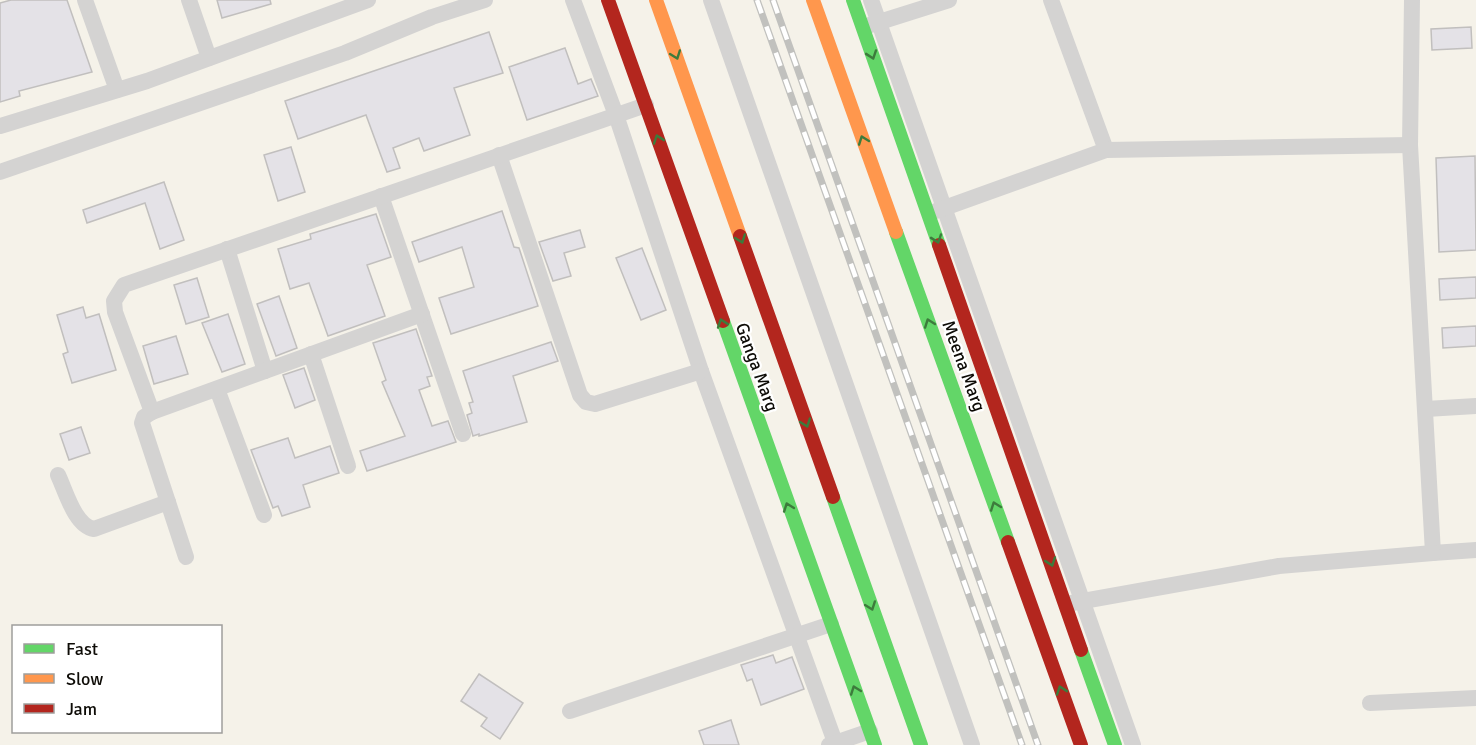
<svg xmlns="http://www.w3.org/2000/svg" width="1476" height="745" font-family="Signika,sans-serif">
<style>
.building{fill:#e4e2e7;stroke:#c1bfbe;stroke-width:1.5}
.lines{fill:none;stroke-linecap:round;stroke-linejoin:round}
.street{stroke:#d4d3d2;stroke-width:16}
.fast{stroke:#63d668;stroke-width:14}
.slow{stroke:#ff974d;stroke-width:14}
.jam{stroke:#b3261e;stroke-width:14}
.rail-casing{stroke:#c1c1be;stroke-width:7}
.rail{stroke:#fff;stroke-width:4.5;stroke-dasharray:14;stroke-linecap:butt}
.oneway{stroke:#3d7b3c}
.labels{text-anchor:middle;stroke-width:4.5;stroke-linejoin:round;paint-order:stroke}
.street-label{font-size:18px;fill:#0e0c07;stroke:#fff}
</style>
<rect width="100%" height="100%" fill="#f5f2e9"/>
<g class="building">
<path d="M11,0H67L92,72L19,91L20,96L0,102V3Z"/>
<path d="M217,0H270L271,4L222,18Z"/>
<path d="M1471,27L1472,48L1432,50L1431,29Z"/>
<path d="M489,32L503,73L454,88L470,135L424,151L419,138L393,148L400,168L387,172L366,115L298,139L285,101Z"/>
<path d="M565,48L578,84L591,79L598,96L527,120L509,67Z"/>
<path d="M291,147L305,192L278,201L264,155Z"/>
<path d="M1475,156L1476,250L1439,252L1436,158Z"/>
<path d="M164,182L184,240L160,249L145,203L87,223L83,210Z"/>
<path d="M502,211L514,247L519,248L538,306L451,334L439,298L474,287L462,247L419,262L412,242Z"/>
<path d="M376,214L391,257L367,265L385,316L328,336L309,283L290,289L278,249L311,239L310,234Z"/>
<path d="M580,230L585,247L564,253L571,276L553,281L539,242Z"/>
<path d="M642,248L666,310L641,320L616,258Z"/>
<path d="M1476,277V298L1440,300L1439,279Z"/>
<path d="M197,278L209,317L186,324L174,285Z"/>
<path d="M279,296L297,348L276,356L257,304Z"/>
<path d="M83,307L86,318L99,314L116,370L72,383L63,354L68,352L57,315Z"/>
<path d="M228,314L245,364L222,372L202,323Z"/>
<path d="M1476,326V346L1443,348L1442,328Z"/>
<path d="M416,329L432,376L427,377L430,386L419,390L432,426L448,421L456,442L367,471L360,451L405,436L382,382L386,380L373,343Z"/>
<path d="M176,336L188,374L154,384L143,346Z"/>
<path d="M551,342L558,361L513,376L527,422L479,436V434L473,436L467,415L472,413L469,403L473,402L463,371Z"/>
<path d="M304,368L315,400L295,408L283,375Z"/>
<path d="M81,427L90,453L69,460L60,434Z"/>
<path d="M288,438L295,458L330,446L339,473L303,485L310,507L282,516L278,506L273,508L251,450Z"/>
<path d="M773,655L776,663L792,657L804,689L761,705L752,679L747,681L741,665Z"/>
<path d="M479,674L523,703L500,739L481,726L487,718L461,701Z"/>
<path d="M731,720L739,745H704L699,731Z"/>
</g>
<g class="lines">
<g class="street">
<path d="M85,0L117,90"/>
<path d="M189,0L209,58"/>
<path d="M573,0L616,115L701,371L836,745"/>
<path d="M711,0L972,745"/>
<path d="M871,0L1133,745"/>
<path d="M1051,0L1106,150"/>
<path d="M1412,0L1410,145L1433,553L1476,550"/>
<path d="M870,25L949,0"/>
<path d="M0,126L147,81L368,0"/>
<path d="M499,155L580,395L586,402L595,404L701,371"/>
<path d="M0,172L345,53L432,17L485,0"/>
<path d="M381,196L463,434"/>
<path d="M936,211L1106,150L1410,145"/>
<path d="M227,249L265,371"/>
<path d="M311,354L348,466"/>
<path d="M217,389L264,515"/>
<path d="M1426,409L1476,406"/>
<path d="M152,412L422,314"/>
<path d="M58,475C66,492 75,526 94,529L168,502"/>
<path d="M186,557L142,423L144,417L152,412L115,312L114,301L124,285L646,105"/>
<path d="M1072,603L1279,566L1433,553"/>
<path d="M1370,703L1476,698"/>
<path d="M570,711L831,624"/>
<path d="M829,745L870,731"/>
</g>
<g class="fast">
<path d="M853,0L939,245"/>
<path d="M896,232L1008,542"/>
<path d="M723,321L875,745"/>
<path d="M833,497L921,745"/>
<path d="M1081,650L1115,745"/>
</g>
<g class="slow">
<path d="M656,0L740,236"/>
<path d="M813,0L896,232"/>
</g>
<g class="jam">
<path d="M608,0L723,321"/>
<path d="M740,236L833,497"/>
<path d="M939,245L1081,650"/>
<path d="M1008,542L1081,745"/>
</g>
<defs>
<g id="rail">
<path d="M757,0L1022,745"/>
<path d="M773,0L1038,745"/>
</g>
</defs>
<use href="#rail" class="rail-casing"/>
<use href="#rail" class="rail"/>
</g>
<defs><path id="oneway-chevron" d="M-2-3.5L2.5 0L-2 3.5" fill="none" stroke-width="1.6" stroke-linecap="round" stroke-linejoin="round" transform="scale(1.5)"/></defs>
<g class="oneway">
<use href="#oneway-chevron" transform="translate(676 55) rotate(70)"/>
<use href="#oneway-chevron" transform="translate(872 55) rotate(71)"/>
<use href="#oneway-chevron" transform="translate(658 139) rotate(-109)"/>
<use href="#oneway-chevron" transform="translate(863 140) rotate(-110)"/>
<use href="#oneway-chevron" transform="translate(741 239) rotate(70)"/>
<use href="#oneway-chevron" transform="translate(937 239) rotate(71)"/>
<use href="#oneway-chevron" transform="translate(722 323) rotate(-109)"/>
<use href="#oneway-chevron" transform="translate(929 323) rotate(-110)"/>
<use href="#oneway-chevron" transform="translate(806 423) rotate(70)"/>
<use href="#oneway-chevron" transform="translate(995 506) rotate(-110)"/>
<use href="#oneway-chevron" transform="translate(788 507) rotate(-110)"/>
<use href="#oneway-chevron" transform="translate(1051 562) rotate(71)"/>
<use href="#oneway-chevron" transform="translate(871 606) rotate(70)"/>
<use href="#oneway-chevron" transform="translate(855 690) rotate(-110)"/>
<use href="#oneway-chevron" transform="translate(1061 690) rotate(-109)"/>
</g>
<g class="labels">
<g class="street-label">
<text transform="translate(964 366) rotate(70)" y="6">Meena Marg</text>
<text transform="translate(757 367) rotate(70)" y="6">Ganga Marg</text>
</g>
</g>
<rect x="12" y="625" width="210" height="108" fill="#ffffff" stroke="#9f9e9c" stroke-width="1.5"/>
<rect x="24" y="644" width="30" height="9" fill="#63d668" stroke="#9f9e9c" stroke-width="1.5"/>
<text x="66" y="655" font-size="18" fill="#0e0c07">Fast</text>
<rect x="24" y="674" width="30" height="9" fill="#ff974d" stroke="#9f9e9c" stroke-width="1.5"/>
<text x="66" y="685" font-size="18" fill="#0e0c07">Slow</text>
<rect x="24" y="704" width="30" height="9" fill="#b3261e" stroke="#9f9e9c" stroke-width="1.5"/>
<text x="66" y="715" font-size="18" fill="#0e0c07">Jam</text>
</svg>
